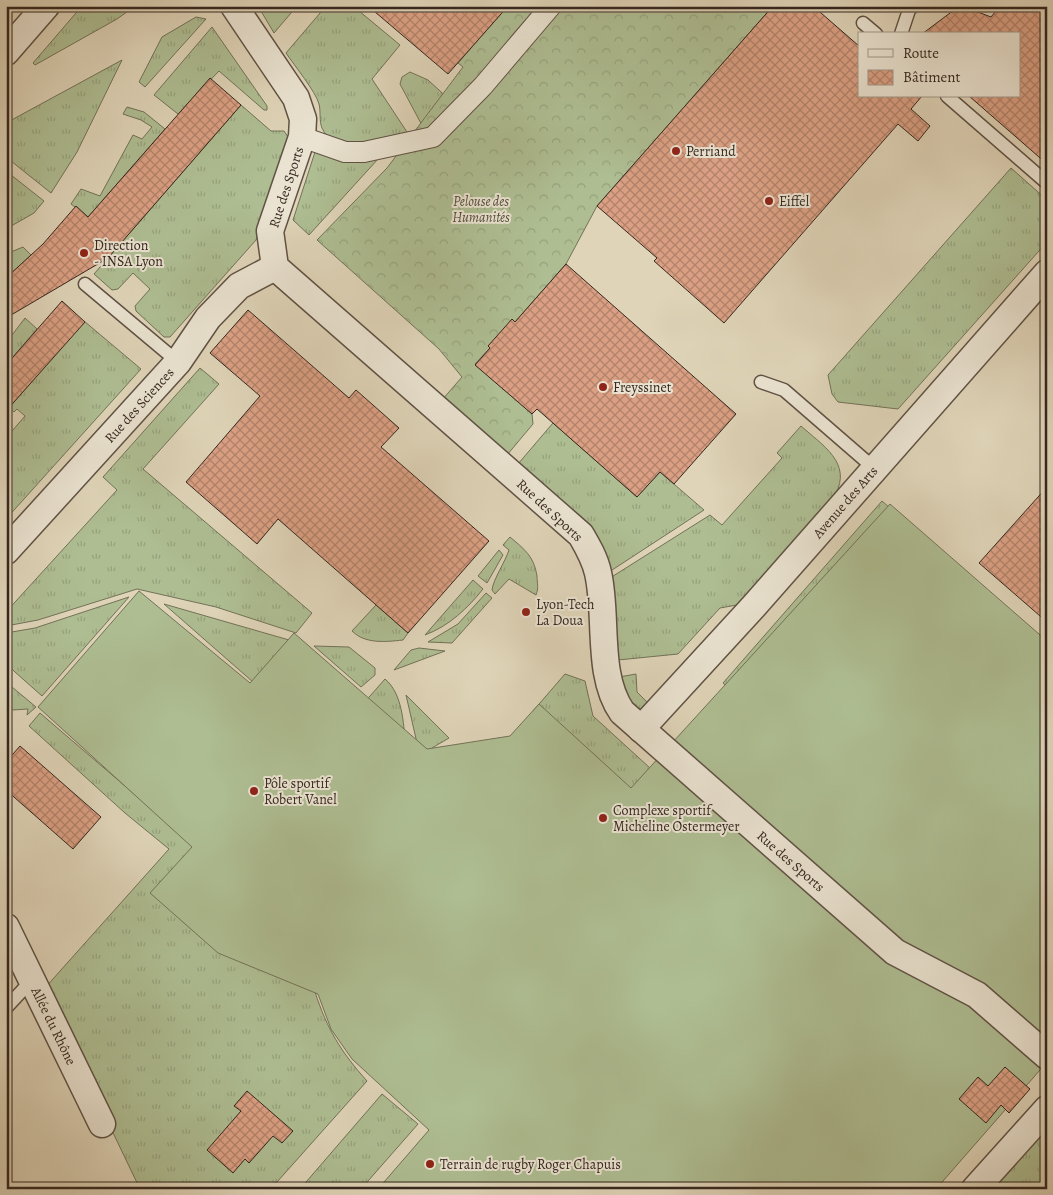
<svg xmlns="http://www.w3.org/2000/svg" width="1053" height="1195" font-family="Alegreya,serif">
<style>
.grass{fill:url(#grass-tufts);stroke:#727258}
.forest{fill:url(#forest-crowns);stroke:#727258}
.pitch{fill:#aebd92;stroke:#727258}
.building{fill:url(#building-cross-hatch);stroke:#35271f}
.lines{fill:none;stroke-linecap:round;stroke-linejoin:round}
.service-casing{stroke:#605245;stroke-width:15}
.pedestrian-casing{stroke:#605245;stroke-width:22}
.minor-casing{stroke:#605245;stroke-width:29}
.service{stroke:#eae3d1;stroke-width:12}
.pedestrian{stroke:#eae3d1;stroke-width:20}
.minor{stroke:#eae3d1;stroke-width:26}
.poi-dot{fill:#8f2418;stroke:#eae3d1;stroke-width:2}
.labels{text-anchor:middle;stroke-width:4;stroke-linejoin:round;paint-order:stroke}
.poi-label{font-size:14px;fill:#35271f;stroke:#eae3d1;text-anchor:start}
.street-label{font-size:14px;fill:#35271f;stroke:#eae3d1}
.park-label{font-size:14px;font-style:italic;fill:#534c3c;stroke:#eae3d1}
</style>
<defs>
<pattern id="grass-tufts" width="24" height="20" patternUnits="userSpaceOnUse" patternTransform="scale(1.25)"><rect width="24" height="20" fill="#aebd92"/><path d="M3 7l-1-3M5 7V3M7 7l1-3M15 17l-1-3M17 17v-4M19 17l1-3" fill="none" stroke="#96a27d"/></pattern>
<pattern id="forest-crowns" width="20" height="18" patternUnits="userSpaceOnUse" patternTransform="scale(1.25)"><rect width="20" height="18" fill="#aebd92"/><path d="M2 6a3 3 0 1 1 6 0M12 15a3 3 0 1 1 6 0" fill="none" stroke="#96a27d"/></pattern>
<pattern id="building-cross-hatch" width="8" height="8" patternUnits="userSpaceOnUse" patternTransform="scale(1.25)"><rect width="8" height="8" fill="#dba083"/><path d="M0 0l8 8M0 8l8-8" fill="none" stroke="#b2826b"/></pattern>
</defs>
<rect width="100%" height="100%" fill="#dfd4b8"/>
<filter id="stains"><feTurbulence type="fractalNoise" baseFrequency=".004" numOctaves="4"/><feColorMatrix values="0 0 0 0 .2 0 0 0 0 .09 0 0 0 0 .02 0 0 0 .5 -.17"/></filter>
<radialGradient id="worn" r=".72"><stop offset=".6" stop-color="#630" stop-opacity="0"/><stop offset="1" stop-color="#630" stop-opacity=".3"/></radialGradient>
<g class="grass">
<path d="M82,6H135L117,19L35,65L33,63Z"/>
<path d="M258,6H297L274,33Z"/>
<path d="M326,6H353L400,45L372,79L407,132C386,137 333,156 322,128C319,121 321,112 319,104C316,92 294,65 286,53Z"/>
<path d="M196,17L206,19L145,87L139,82L162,37Z"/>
<path d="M212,27L267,106V110H264L219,71L178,114L154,95Z"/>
<path d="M122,60L77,152L51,193L6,157V123Z"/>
<path d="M410,72L428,80L451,101L425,131L400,84L402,77Z"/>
<path d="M241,105L271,131H284L290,140L256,240L170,337H164L136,311L135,306L150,289L133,273L118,289L112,290L94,274Z"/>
<path d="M127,107L144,112L165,129L88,217L71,204L81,189L100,196L133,135L142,139L152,127L141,120L123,114Z"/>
<path d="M315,152L342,161L378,159L309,235L293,220Z"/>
<path d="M1011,168L1047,200V242L898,409L838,402L832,394L828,375Z"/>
<path d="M6,171L44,201L34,213L6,229Z"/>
<path d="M23,247L31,255L6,278V254Z"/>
<path d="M25,318L37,329L8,363L6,343Z"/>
<path d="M84,321L141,369L6,519V438L25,416L17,409L14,412L9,408Z"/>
<path d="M200,368L219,384L143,469L312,613L296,633L216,607L137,589L38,620L6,626V612L117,490L103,477Z"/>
<path d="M553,423L637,497L660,472L704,510L609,572L518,464Z"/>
<path d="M801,426C822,445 853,463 835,495L737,605L720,608L678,654L618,660L610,578L710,515L722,525L782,458L777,453Z"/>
<path d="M882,501L900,517L740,699L723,683Z"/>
<path d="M510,537C524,549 534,556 537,576C537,583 539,588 536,595L509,579L495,594L492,590C493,580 505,562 509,550L503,545Z"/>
<path d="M499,550L503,555L487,583L478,576Z"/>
<path d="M473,580L483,589C468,608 449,626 425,635Z"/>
<path d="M486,593L492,598L452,643L428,642L458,624Z"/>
<path d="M129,597L42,696L6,664V633L35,628Z"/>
<path d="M164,604L289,640L253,682Z"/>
<path d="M376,605L408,633L403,640C385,642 365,644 352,631Z"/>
<path d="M314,646L349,647L375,668V675L361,687Z"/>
<path d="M419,648L445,651L394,670L411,650Z"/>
<path d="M565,674L585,681L593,716L684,799L967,1069L533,711Z"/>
<path d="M636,674L637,692L650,705L638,711L630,706L619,677Z"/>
<path d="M385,679C402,693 404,723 405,744L315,992C327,1029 341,1052 367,1081L277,1182L262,1189H140L44,989L169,849L125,813L29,726L40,713L203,853L363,704Z"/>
<path d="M6,682L36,707L27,715L28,709L13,710L6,704Z"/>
<path d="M406,695L449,738L432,748L416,763L417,743Z"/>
<path d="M382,1094L418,1124L361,1189H300Z"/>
<path d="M1047,1127V1189H992Z"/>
</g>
<path class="forest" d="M508,6H773L597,206L566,264L515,322L488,346L490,348L475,364L532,414L533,424L507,455L442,400L462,377L439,349L317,240L387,168L463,67L458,63Z"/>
<path class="pitch" d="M890,504L1047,641V1062L936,1189H378L429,1130L352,1059L331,1029L318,994L218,953L150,893L192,847L38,707L139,591L250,683L294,633L427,749L510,736L539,704L631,788Z"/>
<g class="building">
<path d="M368,6H508L448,74Z"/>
<path d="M773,6H813L859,46V96H922L911,109L930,126L918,141L898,124L724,323L654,261L657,258L597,206Z"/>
<path d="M1000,6H1047V164L969,96H1019V34H922L954,10L970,9L991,17Z"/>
<path d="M210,78L241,105L108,258L6,318V278L43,244L76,206L88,217Z"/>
<path d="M566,264L736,414L674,484L660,472L637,497L537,409L532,414L475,365L490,348L488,346L512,319L515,322Z"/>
<path d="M62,301L85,322L6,411V365Z"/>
<path d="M248,310L349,398L356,390L399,428L381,447L489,541L408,633L278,519L257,544L186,482L260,396L210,353Z"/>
<path d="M1047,487V622L979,563Z"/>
<path d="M20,746L101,817L73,849L6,790V762Z"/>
<path d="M1005,1067L1030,1089L1009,1113L1001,1105L986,1123L959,1099L978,1077L988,1086Z"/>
<path d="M247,1091L293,1131L282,1143L273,1136L249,1163L245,1159L233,1173L207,1150L241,1111L234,1106Z"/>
</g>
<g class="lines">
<defs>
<g id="service">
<path d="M863,23L876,34"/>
<path d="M901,34L909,10L913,6"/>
<path d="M947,96L1047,183"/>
<path d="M85,284L178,362"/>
<path d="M761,382L784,390L874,468"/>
<path d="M6,1008L31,981"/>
</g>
<path id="pedestrian" d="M302,137L345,152H364L433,137L483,86L551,6"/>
<g id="minor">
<path d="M234,6L296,98L303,119L302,137L270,231L275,267L581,535C588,547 595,559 598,573C608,616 596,675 622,712L895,952L977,995L1047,1056"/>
<path d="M6,52L46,6"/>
<path d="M6,551L178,362L208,318L239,286L275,267"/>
<path d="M641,729L754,606L1047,273"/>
<path d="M6,927L102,1124"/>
<path d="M975,1189L1047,1109"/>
</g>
</defs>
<use href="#service" class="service-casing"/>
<use href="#pedestrian" class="pedestrian-casing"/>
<use href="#minor" class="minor-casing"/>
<use href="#service" class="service"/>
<use href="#pedestrian" class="pedestrian"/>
<use href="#minor" class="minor"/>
</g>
<g class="poi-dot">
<circle cx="676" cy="151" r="5"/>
<circle cx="769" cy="201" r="5"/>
<circle cx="84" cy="253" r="5"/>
<circle cx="603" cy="387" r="5"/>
<circle cx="526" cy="612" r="5"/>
<circle cx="254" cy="791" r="5"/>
<circle cx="603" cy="818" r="5"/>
<circle cx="430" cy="1164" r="5"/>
</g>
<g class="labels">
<g class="poi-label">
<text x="686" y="156">Perriand</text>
<text x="779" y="206">Eiffel</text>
<text x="94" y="250">Direction<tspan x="94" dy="16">- INSA Lyon</tspan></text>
<text x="613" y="392">Freyssinet</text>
<text x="536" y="609">Lyon-Tech<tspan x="536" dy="16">La Doua</tspan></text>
<text x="264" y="788">Pôle sportif<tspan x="264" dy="16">Robert Vanel</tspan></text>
<text x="613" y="815">Complexe sportif<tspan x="613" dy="16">Micheline Ostermeyer</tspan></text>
<text x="440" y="1169">Terrain de rugby Roger Chapuis</text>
</g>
<g class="street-label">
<text transform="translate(286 187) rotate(-72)" y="5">Rue des Sports</text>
<text transform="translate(139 405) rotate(-48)" y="5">Rue des Sciences</text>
<text transform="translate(845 502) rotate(-49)" y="5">Avenue des Arts</text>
<text transform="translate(550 510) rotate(43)" y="5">Rue des Sports</text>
<text transform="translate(791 861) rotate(41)" y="5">Rue des Sports</text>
<text transform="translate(54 1026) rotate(64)" y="5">Allée du Rhône</text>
</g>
<g class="park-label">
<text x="481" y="206">Pelouse des<tspan x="481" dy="16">Humanités</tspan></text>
</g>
</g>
<rect width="1053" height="1195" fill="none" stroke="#dfd4b8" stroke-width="25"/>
<rect x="8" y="8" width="1038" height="1180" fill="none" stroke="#35271f" stroke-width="2.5"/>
<rect x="12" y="12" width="1028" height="1170" fill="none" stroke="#35271f"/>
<rect x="858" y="32" width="162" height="65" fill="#eae3d1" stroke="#a2988a"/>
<rect x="868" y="49" width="25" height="8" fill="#eae3d1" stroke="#a2988a"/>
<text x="903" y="58" font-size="15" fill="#35271f">Route</text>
<rect x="868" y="70" width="25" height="15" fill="url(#building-cross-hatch)" stroke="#a2988a"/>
<text x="903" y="82" font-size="15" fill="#35271f">Bâtiment</text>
<rect width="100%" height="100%" filter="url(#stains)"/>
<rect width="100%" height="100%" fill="url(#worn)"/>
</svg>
